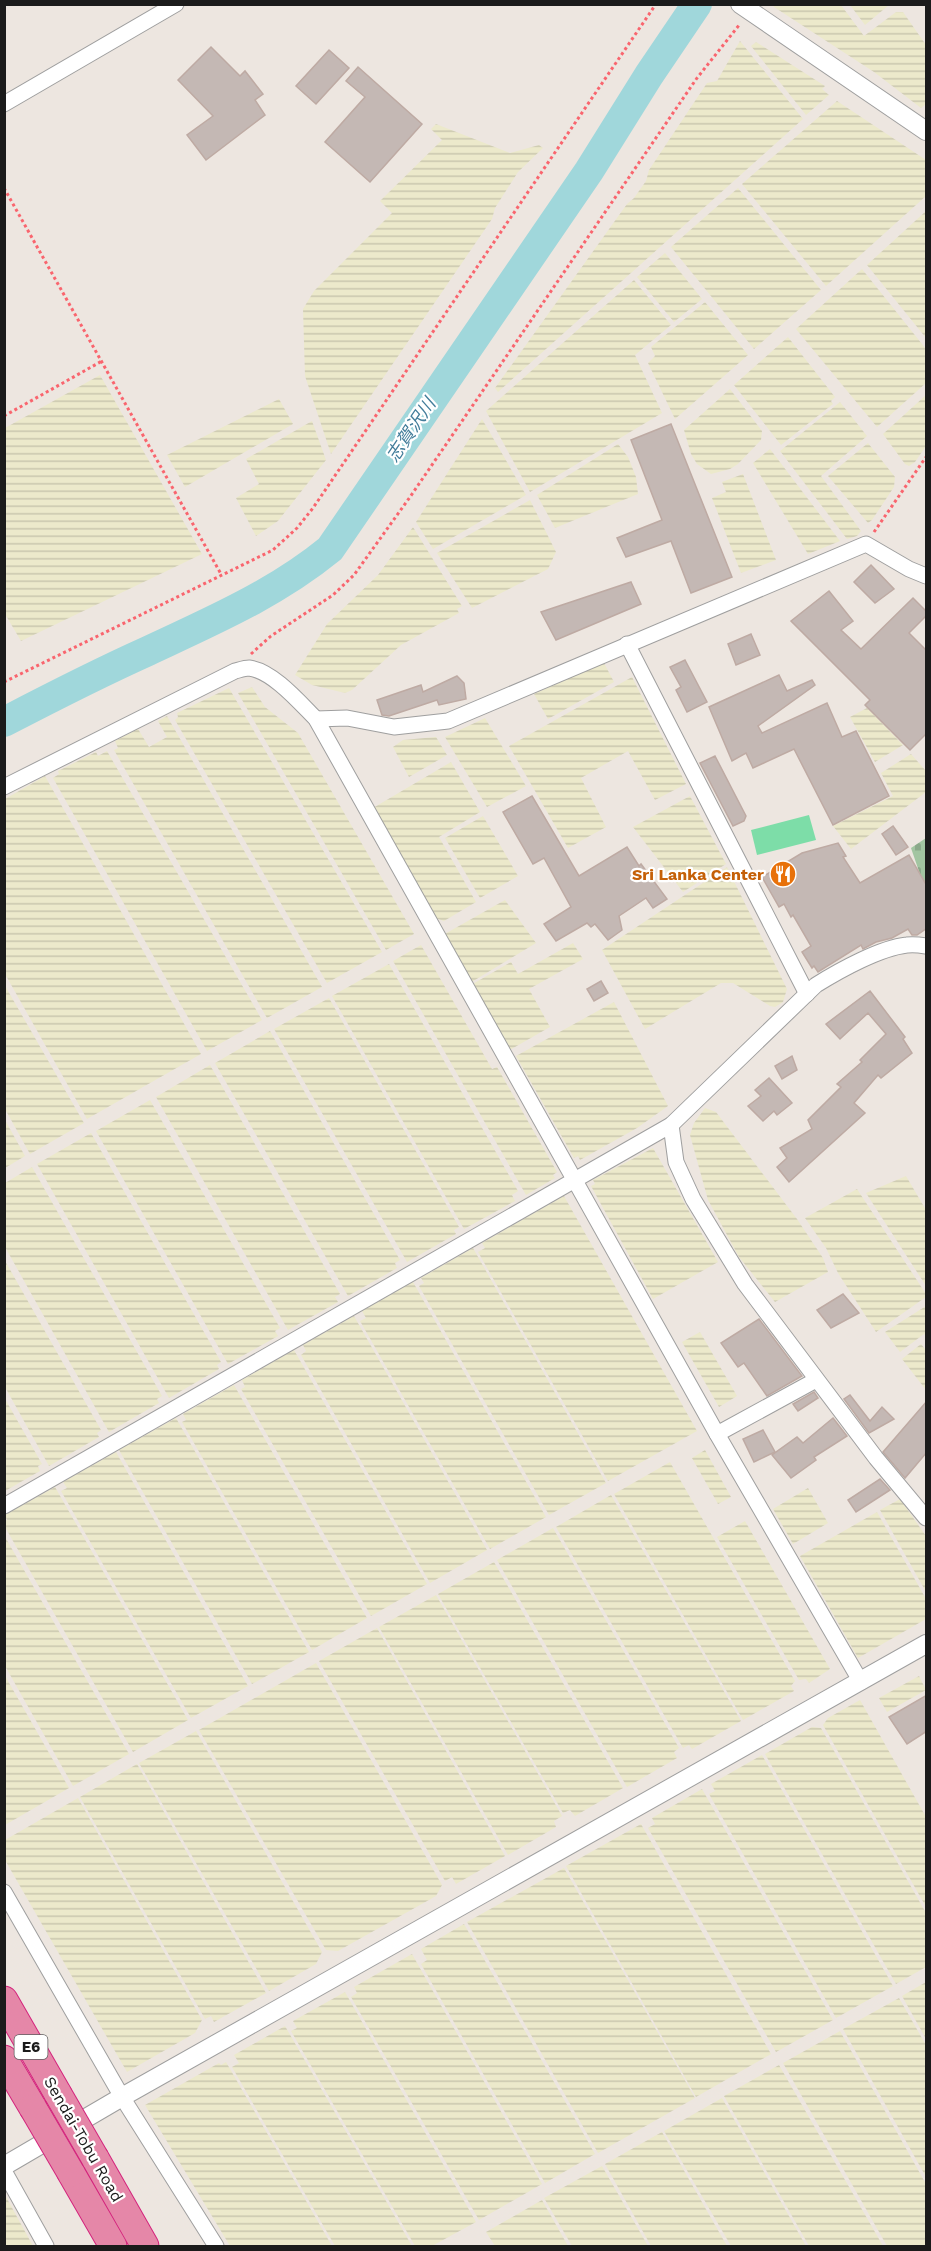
<svg xmlns="http://www.w3.org/2000/svg" width="931" height="2251" font-family="'Work Sans','Noto Sans JP',sans-serif">
<style>
.farmland{fill:url(#farmland-rules)}
.cemetery{fill:url(#cemetery-stones)}
.pitch{fill:#7ddda8}
.lines{fill:none;stroke-linecap:round;stroke-linejoin:round}
.river{stroke:#a0d7db;stroke-width:30}
.building{fill:#c4b8b4;stroke:#beaaa3;stroke-width:1.5}
.minor-casing{stroke:#9f9f9f;stroke-width:17}
.tertiary-casing{stroke:#9f9f9f;stroke-width:20}
.motorway-casing{stroke:#d4247d;stroke-width:29}
.path{stroke:#f9656e;stroke-width:3;stroke-dasharray:3 3;stroke-linecap:butt}
.minor{stroke:#fff;stroke-width:15}
.tertiary{stroke:#fff;stroke-width:18}
.motorway{stroke:#e587a8;stroke-width:27}
.motorway-bridge-casing{stroke:#d4247d;stroke-width:29;stroke-linecap:butt}
.motorway-bridge{stroke:#e587a8;stroke-width:27}
.labels{text-anchor:middle;stroke-width:4.5;stroke-linejoin:round;paint-order:stroke}
.shield{fill:#fff;stroke:#5f5f5f;stroke-width:1.5}
.shield-label{font-size:15px;font-weight:bold;fill:#1b1b1b}
.food-label{font-size:16px;font-weight:bold;fill:#c56008;stroke:#fff;text-anchor:end}
.street-label{font-size:16px;fill:#1b1b1b;stroke:#fff}
.water-label{font-size:18px;font-style:italic;fill:#437d9a;stroke:#fff}
</style>
<defs>
<pattern id="farmland-rules" width="6" height="5" patternUnits="userSpaceOnUse" patternTransform="scale(1.5)"><rect width="6" height="5" fill="#ece9cb"/><path d="M0 2.5h6" fill="none" stroke="#cac7ae"/></pattern>
<pattern id="cemetery-stones" width="16" height="16" patternUnits="userSpaceOnUse" patternTransform="scale(1.5)"><rect width="16" height="16" fill="#a2c5a1"/><path d="M2 7V4a2 2 0 0 1 4 0v3zM10 15v-3a2 2 0 0 1 4 0v3z" fill="#8ba98a"/></pattern>
</defs>
<rect width="100%" height="100%" fill="#ede6e0"/>
<g class="farmland">
<path d="M773,5H841L864,36L896,12H903L926,45V104L921,108L874,72L774,7Z"/>
<path d="M850,5H889L865,25Z"/>
<path d="M740,41L803,119L498,392L495,388L627,204L634,198L646,181L649,170L707,83L717,81Z"/>
<path d="M756,42L825,86L822,89L829,95L806,115L751,46Z"/>
<path d="M837,101L926,160V196L826,286L742,184Z"/>
<path d="M436,124L510,153L539,145L543,148L518,172L495,208L492,219L331,454L305,376L303,309L314,291L392,213L380,201L442,140L431,129Z"/>
<path d="M738,188L821,290L754,349L671,247Z"/>
<path d="M926,211V338L867,265Z"/>
<path d="M665,253L702,299L674,322L637,277Z"/>
<path d="M862,269L926,349V383L877,427L796,329Z"/>
<path d="M634,280L671,325L635,355L662,413L530,492L486,411Z"/>
<path d="M705,302L748,355L675,419L648,363L655,356L651,347Z"/>
<path d="M788,337L835,397L831,401L833,404L781,445L734,385Z"/>
<path d="M100,375L202,554L21,641L5,614V428Z"/>
<path d="M730,389L762,431L761,440L738,464L730,469L711,474L697,464L691,454L684,430Z"/>
<path d="M926,395V446L915,462L909,466L905,464L883,434Z"/>
<path d="M279,399L293,424L185,487L167,455Z"/>
<path d="M840,402L867,436L821,476L861,531L857,536L847,539L780,451Z"/>
<path d="M482,419L526,495L433,549L416,522Z"/>
<path d="M312,421L326,460L278,521L256,536L236,498L259,484L246,459Z"/>
<path d="M868,443L895,477L894,487L872,520L868,523L828,476Z"/>
<path d="M618,444L628,457L636,477L638,494L555,528L537,495Z"/>
<path d="M770,449L840,541L808,554L753,463Z"/>
<path d="M743,474L776,560L741,573L712,498L726,492L722,482Z"/>
<path d="M530,500L556,552L548,569L472,608L437,553Z"/>
<path d="M413,527L462,606L457,609L459,613L401,645L352,690L345,693L312,685L295,675L327,624L378,575Z"/>
<path d="M604,663L614,682L548,719L534,694Z"/>
<path d="M632,677L686,784L655,800L628,751L581,778L606,827L568,848L509,746Z"/>
<path d="M252,687L265,707L298,733L414,934L386,950L238,693Z"/>
<path d="M229,688L382,952L327,983L175,720L178,717L177,713Z"/>
<path d="M867,708L903,745L875,762L850,717Z"/>
<path d="M167,716L322,987L267,1018L114,750L118,748L115,741L138,729L149,747L167,737L158,721Z"/>
<path d="M485,718L526,786L487,807L445,737Z"/>
<path d="M436,737L447,755L409,777L393,747L403,740Z"/>
<path d="M107,751L262,1020L207,1051L53,778L59,774L58,771L96,752L98,756Z"/>
<path d="M911,754L926,771V792L851,849L833,826L893,796L881,773Z"/>
<path d="M451,762L480,812L439,837L476,902L444,921L435,918L373,808Z"/>
<path d="M45,776L201,1054L87,1119L5,974V799Z"/>
<path d="M690,796L726,864L683,892L633,827Z"/>
<path d="M483,816L518,876L480,898L445,838Z"/>
<path d="M727,867L787,989L783,1002L775,1007L770,1006L733,983H721L645,1029L602,950Z"/>
<path d="M505,900L536,943L470,983L443,935Z"/>
<path d="M573,943L583,959L529,989L550,1027L508,1051L471,985L511,962L518,974Z"/>
<path d="M421,945L492,1069L497,1067L557,1172L553,1175L555,1178L526,1195L393,961Z"/>
<path d="M389,964L518,1191L512,1195L515,1201L464,1229L332,996Z"/>
<path d="M4,984L84,1123L30,1154L5,1109Z"/>
<path d="M329,998L459,1227L454,1230L456,1234L407,1262L274,1029Z"/>
<path d="M614,1002L668,1106L637,1128L580,1160L578,1156L574,1158L516,1056Z"/>
<path d="M270,1031L400,1260L395,1263L397,1268L348,1296L215,1063Z"/>
<path d="M210,1065L340,1294L335,1297L338,1302L288,1330L156,1097Z"/>
<path d="M150,1100L280,1328L275,1331L278,1336L228,1364L96,1131Z"/>
<path d="M705,1108L716,1112L797,1219L823,1258L828,1272L775,1302L739,1257L708,1200L690,1135L694,1123Z"/>
<path d="M5,1120L25,1156L5,1168H4Z"/>
<path d="M91,1133L221,1362L217,1365L219,1369L169,1398L37,1164Z"/>
<path d="M653,1148L718,1262L653,1299L591,1186L595,1184L593,1180Z"/>
<path d="M32,1167L162,1396L157,1399L159,1403L109,1432L5,1247V1183Z"/>
<path d="M906,1176L926,1210V1286L866,1193Z"/>
<path d="M857,1189L926,1294V1297L876,1332L838,1273L826,1248L805,1218Z"/>
<path d="M564,1196L697,1431L608,1481L478,1252L485,1248L482,1243Z"/>
<path d="M473,1248L606,1483L549,1515L419,1286L424,1283L421,1278Z"/>
<path d="M4,1259L101,1430L97,1433L99,1437L49,1466L5,1387Z"/>
<path d="M413,1282L546,1517L490,1549L360,1321L366,1318L362,1311Z"/>
<path d="M926,1306V1336L924,1334L900,1352L885,1332Z"/>
<path d="M354,1316L487,1550L430,1583L301,1355L306,1351L303,1345Z"/>
<path d="M700,1332L737,1396L719,1407L682,1342Z"/>
<path d="M921,1344L926,1350V1390L902,1359Z"/>
<path d="M294,1350L427,1584L371,1616L241,1389L245,1387L242,1380Z"/>
<path d="M234,1385L367,1618L312,1650L182,1422L186,1420L183,1414Z"/>
<path d="M4,1397L42,1464L38,1466L40,1471L5,1491Z"/>
<path d="M176,1418L309,1652L252,1684L119,1450Z"/>
<path d="M705,1450L731,1497L718,1504L692,1458Z"/>
<path d="M116,1452L248,1686L191,1718L61,1491L67,1488L63,1482Z"/>
<path d="M670,1462L795,1681L791,1686L794,1691L743,1720L614,1494Z"/>
<path d="M55,1487L188,1720L133,1752L5,1527V1521L7,1520L5,1515Z"/>
<path d="M808,1488L828,1523L793,1544L773,1509Z"/>
<path d="M611,1495L741,1721L692,1749L689,1745L683,1748L556,1527Z"/>
<path d="M900,1499L926,1536V1592L880,1510Z"/>
<path d="M877,1512L926,1599V1619L858,1658L800,1556Z"/>
<path d="M745,1521L830,1669L809,1683L806,1679L799,1680L717,1537Z"/>
<path d="M553,1528L679,1748L674,1752L677,1758L627,1787L497,1560Z"/>
<path d="M4,1535L129,1754L73,1786L5,1666Z"/>
<path d="M494,1562L623,1788L575,1816L570,1810L563,1813L438,1594Z"/>
<path d="M436,1595L562,1816L554,1821L556,1827L508,1855L379,1627Z"/>
<path d="M377,1628L505,1856L456,1884L452,1877L445,1881L319,1661Z"/>
<path d="M316,1663L442,1885L436,1896L338,1951L326,1950L199,1730Z"/>
<path d="M4,1674L69,1788L5,1825H4Z"/>
<path d="M919,1676L926,1690L887,1712L879,1698Z"/>
<path d="M860,1700L926,1817V1907L823,1725L828,1718Z"/>
<path d="M812,1727L821,1728L926,1913V1967L896,1984L765,1754Z"/>
<path d="M196,1731L322,1952L316,1964L269,1991L139,1763Z"/>
<path d="M762,1755L893,1986L836,2018L709,1794L715,1791L711,1784Z"/>
<path d="M137,1764L266,1993L214,2022L211,2016L205,2019L80,1797Z"/>
<path d="M702,1789L833,2020L776,2052L648,1828L655,1824L652,1818Z"/>
<path d="M78,1798L202,2020L195,2033L127,2072L5,1860V1840Z"/>
<path d="M641,1824L771,2054L696,2097L566,1866Z"/>
<path d="M564,1868L695,2098L598,2153L467,1922Z"/>
<path d="M464,1924L595,2154L545,2183L421,1964L427,1960L421,1949Z"/>
<path d="M412,1954L542,2184L479,2220L351,1997L357,1993L354,1987Z"/>
<path d="M926,1982V2039L902,1996Z"/>
<path d="M345,1992L476,2222L432,2246H415L291,2031L297,2028L293,2021Z"/>
<path d="M899,1998L926,2045V2177L843,2029Z"/>
<path d="M285,2026L412,2246H335L232,2067L239,2063L234,2055Z"/>
<path d="M840,2031L926,2184V2246H887L783,2063Z"/>
<path d="M226,2062L332,2246H230L145,2105L219,2063L221,2065Z"/>
<path d="M779,2065L883,2246H809L724,2096Z"/>
<path d="M722,2098L806,2246H731L664,2131Z"/>
<path d="M662,2132L727,2246H651L605,2164Z"/>
<path d="M602,2166L648,2246H572L544,2198Z"/>
<path d="M4,2195H5L33,2246H5Z"/>
<path d="M542,2200L568,2246H495L486,2232Z"/>
</g>
<path class="cemetery" d="M926,838V892L911,848Z"/>
<path class="pitch" d="M809,815L816,840L757,855L751,830Z"/>
<g class="lines">
<path class="river" d="M4,722C52,697 99,673 148,651C212,621 275,594 330,549L589,171L649,75L697,4"/>
</g>
<g class="building">
<path d="M211,47L240,76L245,71L263,94L255,100L265,115L206,160L187,135L213,116L178,80Z"/>
<path d="M329,50L349,68L316,104L296,86Z"/>
<path d="M358,67L422,124L370,182L325,142L365,97L346,81Z"/>
<path d="M671,424L732,577L691,593L671,541L626,557L617,538L662,520L631,440Z"/>
<path d="M871,565L894,589L875,603L854,582Z"/>
<path d="M631,582L641,604L556,640L541,612Z"/>
<path d="M829,591L853,621L841,630L861,649L913,598L927,612V615L909,633L927,651V733L910,750L865,705L870,700L791,621Z"/>
<path d="M751,634L760,655L736,665L728,644Z"/>
<path d="M685,660L707,702L687,712L676,690L681,687L670,667Z"/>
<path d="M779,675L787,691L812,680L815,685L758,726L762,733L827,703L842,737L856,731L889,796L833,825L794,749L753,768L746,753L732,761L709,707Z"/>
<path d="M457,676L464,683L466,699L439,705L437,700L389,716L382,715L377,700L421,685L423,692Z"/>
<path d="M715,756L746,816L744,821L733,826L700,763Z"/>
<path d="M532,796L579,876L627,847L639,866L641,864L667,899L653,908L646,898L619,916L622,930L608,940L595,924L591,927L587,923L556,941L544,924L571,907L544,858L533,864L503,812Z"/>
<path d="M893,826L908,847L896,855L882,834Z"/>
<path d="M838,843L846,856L843,857L860,883L909,855L927,886V928L917,935H912L908,929L892,938L876,942L863,949L861,945L818,972L814,966L812,968L802,952L811,946L793,915L791,917L784,904L779,907L762,877L802,853Z"/>
<path d="M601,981L608,993L594,1001L587,989Z"/>
<path d="M870,991L905,1037L903,1039L912,1053L881,1078L878,1075L854,1103L865,1113L789,1182L777,1167L787,1158L780,1148L812,1129L808,1120L841,1087L837,1084L862,1062L860,1060L886,1034L868,1013L840,1039L826,1024Z"/>
<path d="M792,1056L797,1070L782,1079L775,1066Z"/>
<path d="M769,1078L792,1103L777,1115L774,1111L763,1121L748,1106L761,1096L755,1090Z"/>
<path d="M843,1294L859,1313L831,1328L817,1310Z"/>
<path d="M759,1319L802,1376L767,1396L744,1363L738,1367L721,1343Z"/>
<path d="M814,1392L818,1398L798,1411L793,1404Z"/>
<path d="M850,1395L870,1421L882,1407L894,1419L869,1433L844,1399Z"/>
<path d="M927,1401V1452L905,1478L883,1452Z"/>
<path d="M833,1418L847,1436L814,1457L816,1460L791,1478L772,1455L797,1437L803,1443Z"/>
<path d="M763,1430L775,1452L754,1462L743,1439Z"/>
<path d="M880,1479L890,1490L856,1512L848,1500Z"/>
<path d="M927,1695V1731L907,1744L889,1717Z"/>
</g>
<g class="lines">
<defs>
<g id="minor">
<path d="M4,104L176,4"/>
<path d="M627,644L807,994"/>
<path d="M316,719L347,718L394,727L448,721L866,544L909,569L926,576"/>
<path d="M4,787L235,671C239,670 245,668 249,668C273,671 300,703 316,719L717,1434L861,1682"/>
<path d="M671,1125L676,1162L693,1199L745,1284L876,1458L926,1518"/>
<path d="M717,1434L816,1380"/>
<path d="M4,1506L671,1125L816,985C840,970 880,948 907,945C914,944 920,945 926,946"/>
<path d="M4,1892L122,2097L216,2246"/>
<path d="M4,2171L46,2246"/>
</g>
<g id="tertiary">
<path d="M740,4L926,131"/>
<path d="M4,2166L122,2097L926,1644"/>
</g>
<g id="motorway">
<path d="M4,2000L58,2094"/>
<path d="M4,2059L33,2108"/>
<path d="M95,2158L145,2246"/>
<path d="M71,2173L113,2246"/>
</g>
</defs>
<use href="#minor" class="minor-casing"/>
<use href="#tertiary" class="tertiary-casing"/>
<use href="#motorway" class="motorway-casing"/>
<g class="path">
<path d="M4,188L221,574"/>
<path d="M4,416L102,361"/>
<path d="M874,532L926,457"/>
<path d="M251,654L271,636L333,595L354,575L410,497L697,78L740,24"/>
<path d="M4,682L273,550L297,528L313,508L656,4"/>
</g>
<use href="#minor" class="minor"/>
<use href="#tertiary" class="tertiary"/>
<use href="#motorway" class="motorway"/>
<defs>
<g id="motorway-bridge">
<path d="M58,2094L95,2158"/>
<path d="M33,2108L71,2173"/>
</g>
</defs>
<use href="#motorway-bridge" class="motorway-bridge-casing"/>
<use href="#motorway-bridge" class="motorway-bridge"/>
</g>
<defs>
<symbol id="restaurant-disc" viewBox="-11 -11 22 22"><circle r="9.5" fill="#e8710a" stroke="#fff"/><path d="M-5-6h1v4h1v-4h1v4h1v-4h1v5L-1.5 .5V6h-2V.5L-5-1ZM5-6V6H3V1.5H1.5Q1.5-4 5-6Z" fill="#fff"/></symbol>
</defs>
<g fill-rule="evenodd">
<use href="#restaurant-disc" x="768" y="859" width="30" height="30"/>
</g>
<g class="labels">
<rect class="shield" x="14.5" y="2035" width="33" height="24" rx="4.5"/>
<g class="shield-label">
<text x="31" y="2052">E6</text>
</g>
<g class="food-label">
<text x="764" y="880">Sri Lanka Center</text>
</g>
<g class="street-label">
<text transform="translate(84 2139) rotate(60)" y="6">Sendai-Tobu Road</text>
</g>
<g class="water-label">
<text transform="translate(411 430) rotate(-56)" y="6">志賀沢川</text>
</g>
</g>
<rect width="931" height="2251" fill="none" stroke="#1b1b1b" stroke-width="12"/>
</svg>
